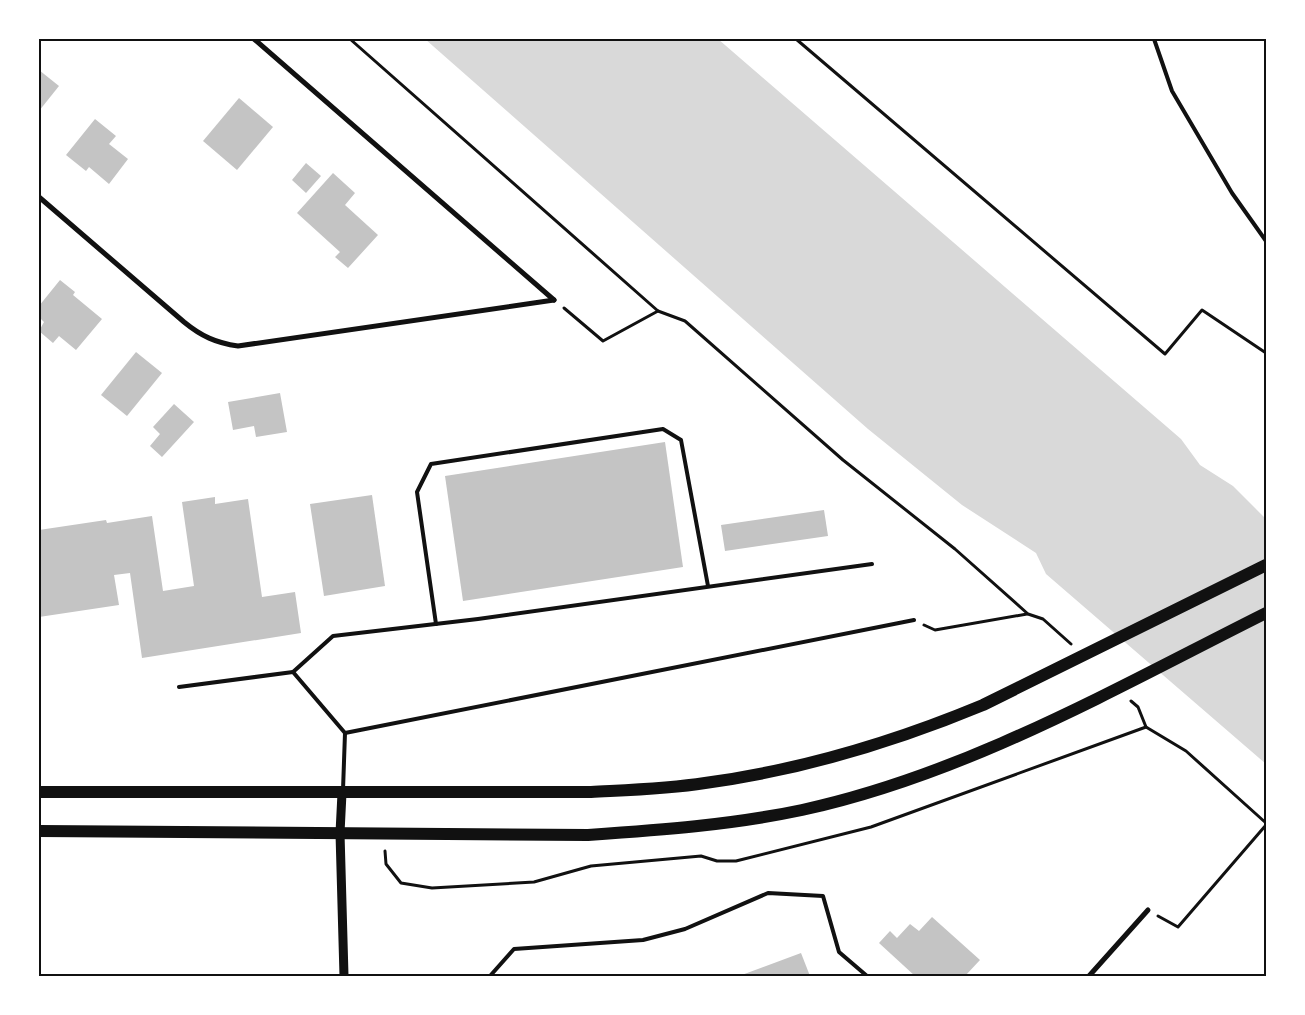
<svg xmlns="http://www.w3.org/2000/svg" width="1305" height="1015" font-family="'PT Sans Narrow',sans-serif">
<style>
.water{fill:#d9d9d9}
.building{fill:#c4c4c4}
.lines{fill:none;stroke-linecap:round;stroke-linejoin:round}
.path{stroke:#111;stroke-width:3}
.service{stroke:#111;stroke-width:4}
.minor{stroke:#111;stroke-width:5}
.tertiary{stroke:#111;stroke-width:9}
.primary{stroke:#111;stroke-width:12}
.neatline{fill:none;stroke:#111;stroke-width:2}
</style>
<rect width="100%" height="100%" fill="#fff"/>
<path class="water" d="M425,39H718L1181,439L1200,465L1233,486L1266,519V764L1046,574L1036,553L962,505L868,429Z"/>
<g class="building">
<path d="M39,70L59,86L39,111Z"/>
<path d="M239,98L273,127L237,170L203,141Z"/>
<path d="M95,119L116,136L109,144L128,159L109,184L89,167L86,171L66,155Z"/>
<path d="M306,163L321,176L306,193L292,180Z"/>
<path d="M333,173L355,193L345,205L378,235L348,268L335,257L340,252L297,213Z"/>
<path d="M60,280L75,292L73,295L102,319L76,350L59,336L53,343L39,331L44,322L39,317V306Z"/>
<path d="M136,352L162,373L127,416L101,395Z"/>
<path d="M280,393L287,432L256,437L254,426L233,430L228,402Z"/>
<path d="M174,404L194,422L162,457L150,446L160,434L153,427Z"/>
<path d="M665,442L683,567L463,601L445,476Z"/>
<path d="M372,495L385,586L324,596L310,504Z"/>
<path d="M215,497V504L248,499L262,597L295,592L301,633L142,658L130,573L114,575L119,605L39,617V530L106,520L107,523L152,516L163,591L194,586L182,502Z"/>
<path d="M824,510L828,536L725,551L721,525Z"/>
<path d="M932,917L980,960L965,976H915L879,943L890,931L897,938L910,924L919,931Z"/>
<path d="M801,953L810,976H739Z"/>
</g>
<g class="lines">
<g class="path">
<path d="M350,39L658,311L685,321L843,460L955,549L1028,614L1043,619L1071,644"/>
<path d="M796,39L1165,354L1202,310L1266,353"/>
<path d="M564,308L603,341L658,311"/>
<path d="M924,625L935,630L1027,614"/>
<path d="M1131,701L1138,707L1146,727L1186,751L1266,823"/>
<path d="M385,851L386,864L401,883L432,888L534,882L591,866L701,856L717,861H736L871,827L1146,727"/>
<path d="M1158,916L1178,927L1266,825"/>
</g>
<g class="service">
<path d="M1154,39L1172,91L1232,193L1266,241"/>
<path d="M436,624L417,492L431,464L663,429L681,440L708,586"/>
<path d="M179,687L293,672"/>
<path d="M345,733L293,672L333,636L478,619L872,564"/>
<path d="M343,790L345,733L914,620"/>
<path d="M490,976L514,949L643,940L685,929L768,893L823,896L839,952L867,976"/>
</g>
<g class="minor">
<path d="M254,39L554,300"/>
<path d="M39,197L184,322C201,336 216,343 238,346L554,300"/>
<path d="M1089,976L1148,910"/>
</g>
<path class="tertiary" d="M342,793L340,833L344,976"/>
<g class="primary">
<path d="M39,792H591C629,790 667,789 705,783C801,770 894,742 983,705L1266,565"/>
<path d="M39,831L588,835C660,830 731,825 802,810C967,774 1116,688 1266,613"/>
</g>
</g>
<rect width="1305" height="1015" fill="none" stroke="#ffffff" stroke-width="80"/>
<rect x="40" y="40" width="1225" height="935" class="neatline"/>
</svg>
